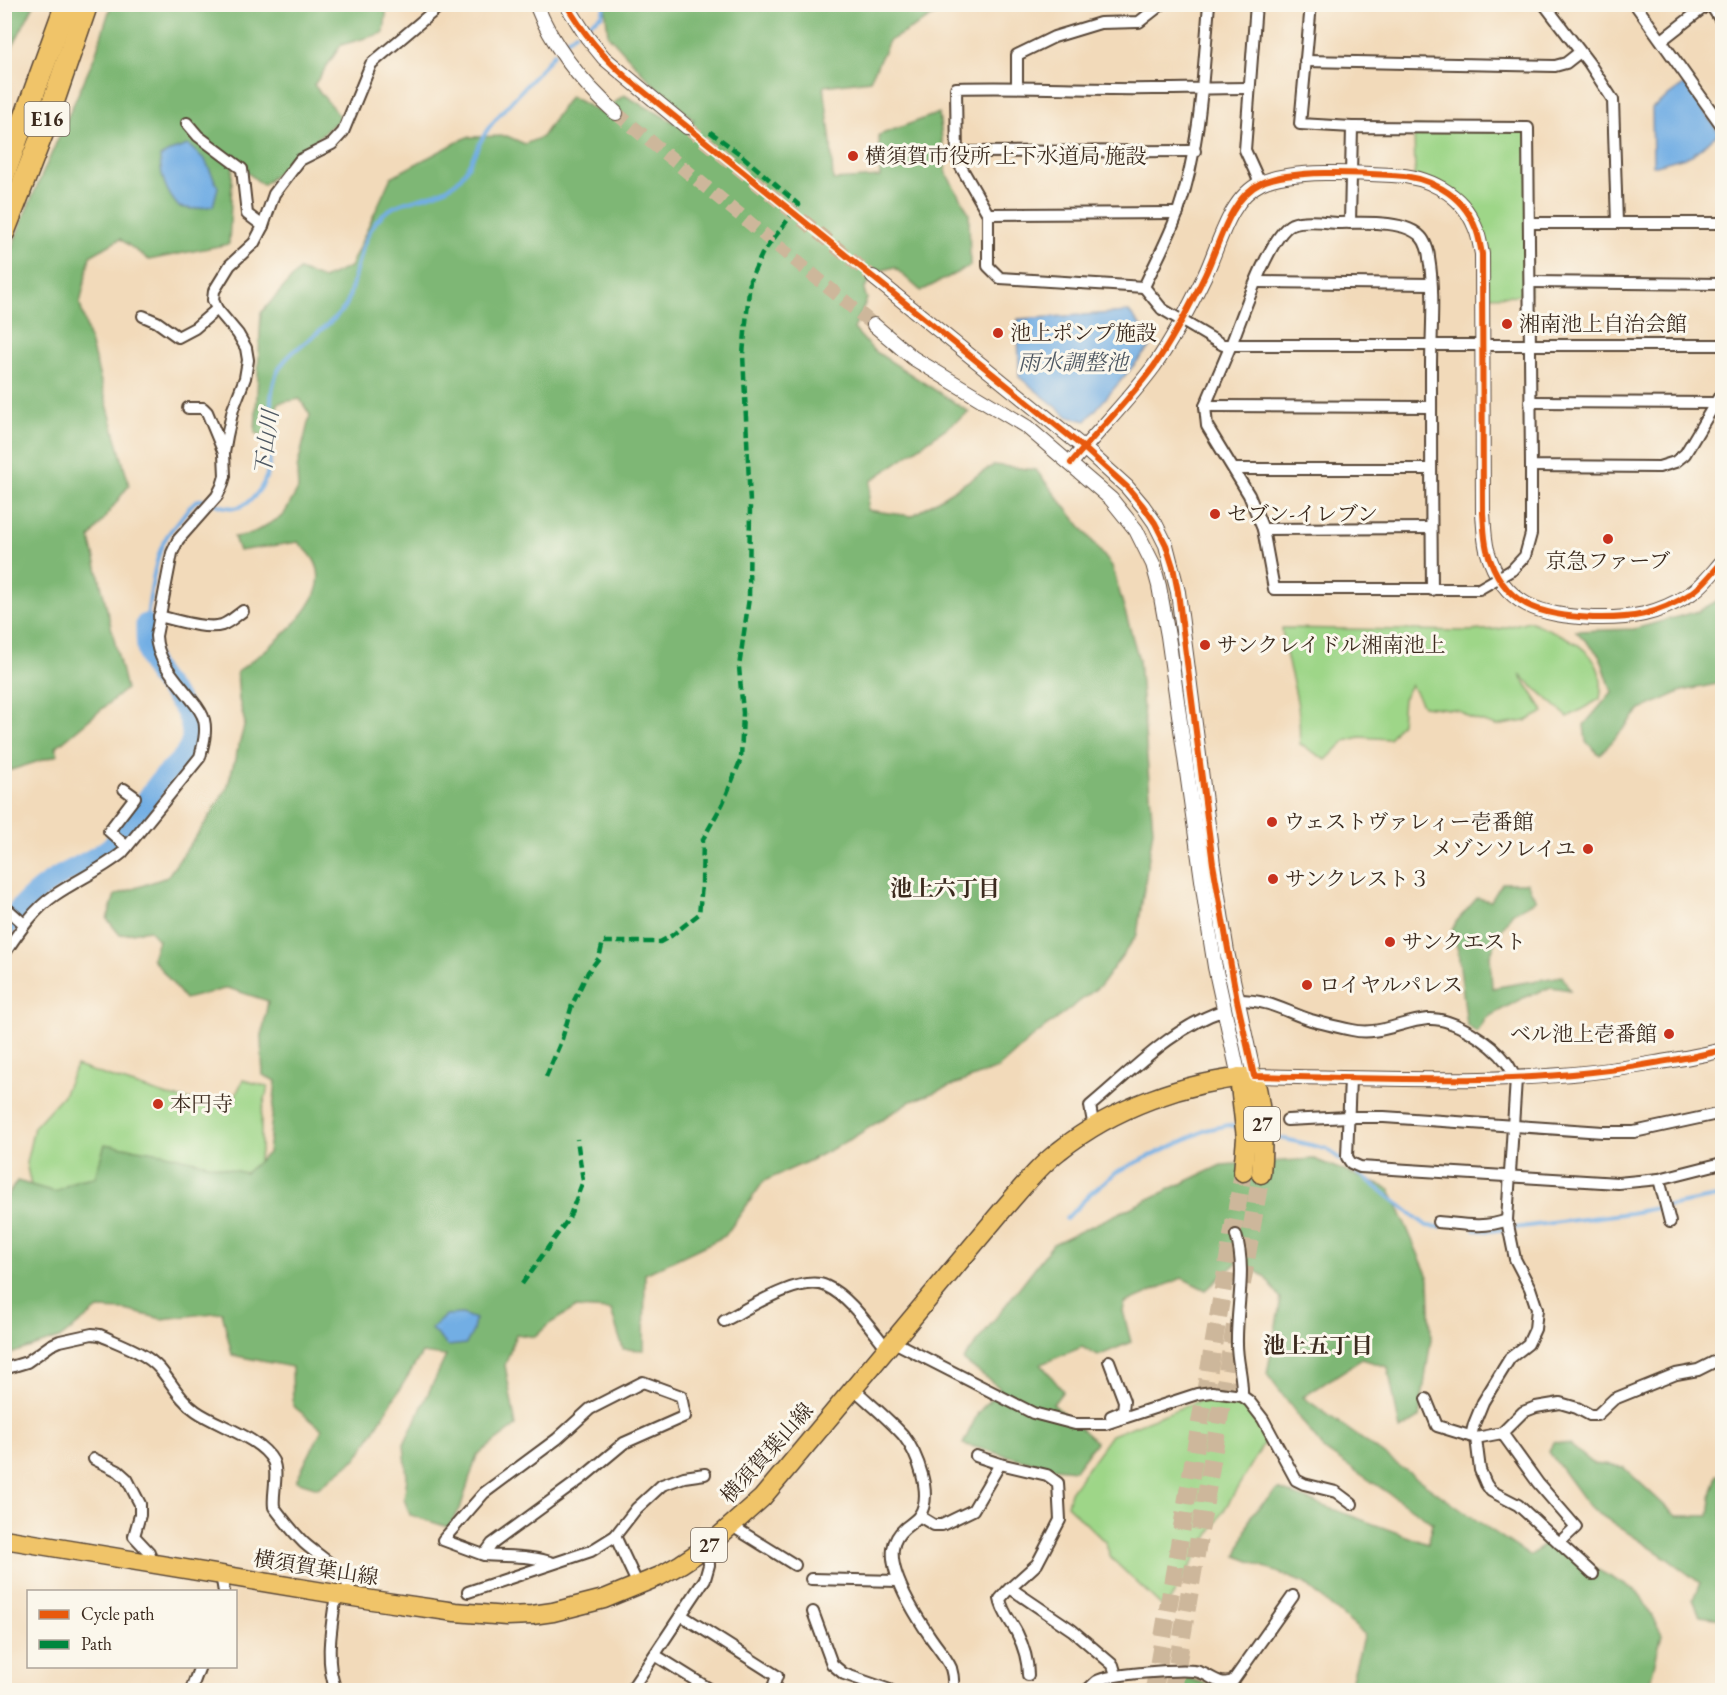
<svg xmlns="http://www.w3.org/2000/svg" width="1727" height="1695" font-family="'EB Garamond','Noto Serif JP',serif">
<style>
.green{fill:#9ed688;stroke:#6c8053;stroke-width:1.5}
.forest{fill:#7eb774;stroke:#5c7049;stroke-width:1.5}
.water{fill:#72aee4;stroke:#566c81;stroke-width:1.5}
.lines{fill:none;stroke-linecap:round;stroke-linejoin:round}
.stream{stroke:#72aee4;stroke-width:4}
.river{stroke:#72aee4;stroke-width:21}
.tertiary-tunnel{stroke:#cdb79b;stroke-width:14;stroke-dasharray:14 7;stroke-linecap:butt}
.primary-tunnel{stroke:#cdb79b;stroke-width:18;stroke-dasharray:18 9;stroke-linecap:butt}
.minor-casing{stroke:#564435;stroke-width:14}
.tertiary-casing{stroke:#564435;stroke-width:16}
.primary-casing{stroke:#564435;stroke-width:21}
.motorway-casing{stroke:#564435;stroke-width:24}
.minor{stroke:#fff;stroke-width:10}
.tertiary{stroke:#fff;stroke-width:14}
.primary{stroke:#f0c469;stroke-width:18}
.motorway{stroke:#f0c469;stroke-width:21}
.minor-bridge-casing{stroke:#564435;stroke-width:14;stroke-linecap:butt}
.minor-bridge{stroke:#fff;stroke-width:10}
.quiet{stroke:#00873e;stroke-width:4.5;stroke-dasharray:9 4.5;stroke-linecap:butt}
.cycleway-casing{stroke:#fbf7ec;stroke-width:10}
.cycleway{stroke:#e8590c;stroke-width:6}
.poi-dot{fill:#c8321e;stroke:#fbf7ec;stroke-width:2}
.labels{text-anchor:middle;stroke-width:6;stroke-linejoin:round;paint-order:stroke}
.shield{fill:#fbf7ec;stroke:#75685c;stroke-width:1.5}
.shield-label{font-size:20px;font-weight:bold;fill:#3b2a1e}
.poi-label{font-size:21px;fill:#3b2a1e;stroke:#fbf7ec;text-anchor:start}
.street-label{font-size:21px;fill:#3b2a1e;stroke:#fbf7ec}
.water-label{font-size:22px;font-style:italic;fill:#4e5863;stroke:#fbf7ec}
.neighbourhood-label{font-size:22px;font-weight:bold;fill:#3b2a1e;stroke:#fbf7ec}
</style>
<rect width="100%" height="100%" fill="#fbf7ec"/>
<filter id="ink" filterUnits="userSpaceOnUse"><feTurbulence type="fractalNoise" baseFrequency=".0167" numOctaves="2"/><feDisplacementMap in="SourceGraphic" scale="12" xChannelSelector="R" yChannelSelector="G"/><feConvolveMatrix kernelMatrix="1 2 1 2 8 2 1 2 1" color-interpolation-filters="sRGB"/></filter>
<filter id="wash" filterUnits="userSpaceOnUse"><feTurbulence type="fractalNoise" baseFrequency=".008" numOctaves="4" result="noise"/><feDisplacementMap in="SourceGraphic" scale="24" xChannelSelector="R" yChannelSelector="G"/><feGaussianBlur stdDeviation="1.35" result="paint"/><feColorMatrix in="noise" values="0 0 0 0 0 0 0 0 0 0 0 0 0 0 0 0 0 1.4 0 .05"/><feComposite in="paint" operator="in"/></filter>
<g filter="url(#wash)">
<rect width="100%" height="100%" fill="#f2daba"/>
<g class="green">
<path d="M1414,127L1528,128L1530,295L1482,296V254L1462,205L1415,177Z"/>
<path d="M1529,621C1566,637 1609,650 1600,699L1568,717L1520,675L1544,712L1526,721L1496,726L1470,718L1458,710L1423,706L1411,685L1403,699L1401,723L1389,739L1360,737L1345,741L1326,760L1300,744C1299,732 1300,719 1298,707C1294,680 1284,655 1282,628L1468,631L1499,629Z"/>
<path d="M76,1066L168,1096L230,1107L243,1080L268,1087L261,1115V1152L248,1190L82,1212L34,1199L26,1163L34,1127L63,1095Z"/>
<path d="M1211,1396C1250,1401 1247,1403 1269,1435L1165,1609L1111,1558L1105,1542L1067,1505L1070,1492L1111,1435Z"/>
</g>
<g class="forest">
<path d="M5,4L34,5L5,61L4,5Z"/>
<path d="M111,5H387L384,33L341,45L314,85L341,118L263,185L233,161L229,244L149,260L120,239L90,256L80,304L129,485L90,538L126,689L55,748L58,755L5,772L4,269L25,213L95,56Z"/>
<path d="M605,5H975L937,14L889,41L870,80L824,86L831,143L833,180L880,177L879,135L939,113L946,173L969,213L970,266L921,291L894,267L876,272L864,290L867,299L854,329L873,350L969,412L871,481L867,510L912,516L994,465L1036,470L1112,566L1139,660L1153,830L1137,935L1101,985L1034,1036L998,1068L909,1102L851,1139L809,1161L764,1181L725,1236L645,1274L644,1350L623,1349L611,1310L575,1308L549,1324L535,1337L516,1334L505,1365L516,1426L477,1455L460,1509L448,1527L410,1515L404,1499L407,1478L404,1444L446,1356L422,1353L358,1457L318,1488L296,1481L322,1429L293,1406L292,1367L232,1355L222,1312L162,1319L125,1310L98,1309L62,1337L10,1354L5,1353L4,1201L17,1181L55,1192L77,1180L95,1177L105,1144L162,1153L245,1173L268,1153L276,1081L263,1075L261,1041L268,1001L228,988L185,999L152,958L158,940L149,930L120,935L107,919L115,895L167,877L206,822L227,788L245,723L239,700L237,672C264,651 338,601 314,560C310,553 303,547 298,542L239,551L234,537L251,534L283,516L298,489L297,469L310,415L300,399L278,403L272,439L255,433L261,313L299,270L323,279L350,267L391,177L467,137L507,136L525,144L542,137L570,96L601,113L624,95L677,124L694,120L651,82L608,35Z"/>
<path d="M1722,598V683L1682,691L1640,710L1600,755L1586,742L1584,725L1612,692L1600,656L1576,631L1634,629L1699,611Z"/>
<path d="M1502,883H1527L1536,900L1512,913L1502,929L1490,955L1492,988L1562,976L1570,990L1551,987L1521,999L1486,1018L1477,1033L1467,1025L1458,951L1452,930L1456,922L1477,898L1491,901Z"/>
<path d="M1314,1159L1390,1189L1429,1279L1431,1339L1419,1418L1400,1430L1388,1367L1362,1359L1303,1397L1464,1512L1530,1556L1547,1542L1638,1592L1662,1634L1648,1690H1349L1364,1634L1304,1583L1237,1556L1251,1515L1278,1489L1428,1544L1433,1523L1323,1449L1267,1374L1281,1299L1264,1276L1239,1261L1206,1290L1182,1278L1125,1303L1123,1311L1131,1342L1098,1356L1082,1347L1041,1364L1063,1391L1053,1404L1096,1442L1075,1470L1054,1468L963,1444L978,1413L1000,1388L963,1360L1053,1244L1221,1165Z"/>
<path d="M1553,1442L1570,1445L1594,1464L1623,1467L1676,1516H1709L1712,1492L1717,1475H1722V1619L1700,1616L1693,1599L1700,1583L1665,1557L1590,1508L1549,1452Z"/>
<path d="M1184,1677L1224,1690H1174Z"/>
</g>
<g class="water">
<path d="M1685,84L1719,133L1692,155L1653,166L1652,108Z"/>
<path d="M188,145L205,160L218,187L213,206L193,209L179,207C166,192 161,178 160,157L173,150Z"/>
<path d="M1129,312L1154,342L1086,421L1069,417L1019,377L1018,319Z"/>
<path d="M462,1314L475,1319L473,1331L466,1344L448,1346L431,1329L446,1315Z"/>
</g>
<g class="lines">
<g class="stream">
<path d="M585,26L602,15L605,4"/>
<path d="M560,45L576,33"/>
<path d="M146,624C150,599 154,556 167,536C171,529 177,524 181,518C185,513 191,504 196,501C211,493 234,528 260,489C282,458 260,404 279,369C291,347 328,330 345,307C349,301 350,292 352,286C357,266 362,243 373,226C392,195 429,203 455,183C469,172 477,144 488,129C508,102 534,80 554,53"/>
<path d="M1268,1135L1327,1149L1427,1226L1440,1227"/>
<path d="M1066,1219L1091,1193L1118,1171L1206,1130L1229,1125L1241,1128"/>
<path d="M1474,1230L1490,1231L1630,1213L1722,1196"/>
</g>
<path class="river" d="M4,930C16,910 35,891 55,879C74,867 97,860 114,844C132,826 144,801 160,781C171,767 193,755 192,734C190,700 159,687 150,660C146,649 146,636 146,624"/>
</g>
</g>
<g filter="url(#ink)">
<g class="lines">
<g class="tertiary-tunnel">
<path d="M616,113L874,325"/>
<path d="M687,127L873,277"/>
</g>
<g class="primary-tunnel">
<path d="M1242,1284L1261,1174"/>
<path d="M1154,1690L1243,1172"/>
<path d="M1173,1690L1236,1320"/>
</g>
<defs>
<g id="minor">
<path d="M1209,4C1203,74 1201,145 1178,212C1169,238 1155,263 1144,287L1000,278L988,266V214L957,160L956,88C1021,86 1087,90 1153,89C1185,89 1217,88 1249,88"/>
<path d="M1256,4L1245,150L1260,183"/>
<path d="M1311,4L1300,124L1352,127"/>
<path d="M1544,4L1589,63L1613,100L1617,223H1722"/>
<path d="M1635,4L1722,126"/>
<path d="M1710,4L1722,22"/>
<path d="M1662,40L1708,4"/>
<path d="M1305,61L1555,66L1566,63L1580,52"/>
<path d="M1017,86V55L1054,37L1100,23L1139,22L1162,4"/>
<path d="M187,123L198,136L242,169L247,214L263,226"/>
<path d="M957,152L1195,151"/>
<path d="M988,214L1178,213"/>
<path d="M1350,223L1352,127L1528,128L1531,466L1659,467L1675,462L1685,454L1722,392"/>
<path d="M1530,223H1617"/>
<path d="M1257,282L1431,284"/>
<path d="M1530,282L1722,284"/>
<path d="M1144,287L1162,309"/>
<path d="M143,316L157,322L178,337L195,328L217,309"/>
<path d="M1216,341L1223,345H1231L1205,406L1207,426L1249,495L1263,529L1274,589H1479"/>
<path d="M1530,402L1716,403"/>
<path d="M1205,406L1431,407"/>
<path d="M188,408H203L207,412L224,453"/>
<path d="M1235,469H1431"/>
<path d="M1263,529L1431,528"/>
<path d="M1512,570L1525,556L1531,534V466"/>
<path d="M1432,590C1431,516 1431,441 1431,367C1431,331 1435,293 1429,258C1429,252 1425,241 1421,237C1405,219 1359,223 1337,223C1324,222 1304,219 1292,224C1269,235 1241,320 1231,345C1395,345 1559,346 1722,345"/>
<path d="M159,616C175,620 207,630 222,625C230,622 236,616 243,611"/>
<path d="M124,789L135,797L109,831L127,847"/>
<path d="M4,906L24,924"/>
<path d="M4,954C19,932 33,910 55,895C77,880 101,870 122,853L200,757C203,746 207,732 204,720C202,712 197,706 192,700C177,680 157,662 156,636L172,553L178,540L217,496L222,486L225,476L224,453L227,436L233,409L245,378L248,360L246,348L238,334L217,309L213,300L214,291L230,265L254,243L263,226L274,194L300,160L332,144L343,132L371,64L442,4"/>
<path d="M1237,1000C1271,1000 1281,1010 1311,1020C1324,1024 1338,1027 1352,1030C1379,1036 1402,1021 1428,1019C1453,1017 1492,1043 1507,1063C1510,1067 1513,1074 1516,1079L1507,1220L1515,1259L1530,1288L1537,1309L1535,1329L1528,1344L1510,1358L1483,1402L1474,1424L1471,1436"/>
<path d="M1350,1078L1347,1157L1351,1163L1360,1167L1618,1183L1659,1179L1722,1163"/>
<path d="M1287,1120L1348,1117H1384L1603,1132H1634L1722,1113"/>
<path d="M1094,1128L1090,1106C1131,1072 1173,1026 1225,1010"/>
<path d="M1659,1179L1670,1222"/>
<path d="M1438,1222C1461,1224 1484,1229 1507,1220"/>
<path d="M1236,1235C1247,1271 1236,1307 1237,1344C1237,1362 1243,1378 1242,1396"/>
<path d="M724,1321C747,1309 801,1274 826,1286C849,1296 871,1329 887,1348"/>
<path d="M892,1341L1033,1413L1075,1424H1105L1197,1394L1212,1392L1242,1396L1249,1401L1263,1419L1296,1480L1304,1484L1336,1492L1352,1504"/>
<path d="M1109,1361L1124,1401L1123,1411L1111,1416"/>
<path d="M4,1369L27,1362L51,1345L60,1341L92,1334L100,1335C120,1344 145,1352 160,1369C172,1383 180,1400 196,1411C217,1426 260,1437 273,1461C279,1474 272,1493 274,1507C283,1519 293,1532 304,1543C323,1560 347,1570 352,1597"/>
<path d="M853,1388C869,1403 888,1418 903,1435C917,1453 934,1495 919,1516C916,1520 910,1524 905,1528C890,1541 891,1556 896,1573C903,1595 918,1619 931,1638C937,1647 946,1657 951,1668C953,1675 954,1684 952,1690"/>
<path d="M1426,1399L1437,1426L1476,1438L1480,1470L1486,1484L1491,1491L1518,1505L1593,1574"/>
<path d="M1502,1433L1538,1483L1576,1527L1559,1543"/>
<path d="M1476,1438L1502,1433L1523,1412L1536,1407L1560,1403L1577,1408L1590,1415H1597L1614,1399L1676,1374L1698,1370L1722,1358"/>
<path d="M976,1456L1000,1464L1047,1475L1058,1483L1060,1520L1037,1564L1007,1591L1000,1599C1002,1612 1011,1621 1017,1633C1024,1647 1028,1660 1028,1675"/>
<path d="M94,1459L118,1471L127,1479L140,1504V1515L134,1536L149,1552L152,1563"/>
<path d="M919,1516L934,1525H942L973,1510L1000,1464"/>
<path d="M732,1526L795,1565"/>
<path d="M615,1536L638,1585"/>
<path d="M484,1555L492,1544L582,1478L624,1443L685,1416L681,1396L643,1382L590,1409L557,1439L484,1493L443,1540L481,1554L484,1555C507,1557 532,1555 553,1563"/>
<path d="M221,1575L224,1592"/>
<path d="M811,1579L898,1581"/>
<path d="M1010,1588L1072,1630L1113,1665L1116,1675"/>
<path d="M468,1592L591,1551L615,1536L636,1509L662,1485L684,1477L705,1474"/>
<path d="M813,1612L832,1664L844,1674L890,1690"/>
<path d="M681,1615L777,1676L772,1690"/>
<path d="M655,1655L711,1690"/>
<path d="M191,1690L200,1666"/>
<path d="M336,1690C324,1661 332,1625 336,1594"/>
<path d="M631,1690L705,1579L709,1565L708,1546"/>
<path d="M1087,1690C1090,1688 1094,1683 1097,1681C1109,1674 1179,1669 1194,1671C1209,1672 1216,1687 1233,1681L1293,1596"/>
</g>
<g id="tertiary">
<path d="M536,4C553,48 581,82 616,113"/>
<path d="M566,4L587,37L604,58L687,127"/>
<path d="M873,277L1084,448L1127,487L1143,506L1155,523L1166,545L1178,592L1213,864L1227,952L1254,1076C1388,1078 1523,1087 1655,1063C1678,1059 1701,1056 1722,1050"/>
<path d="M874,325L913,358L1027,427L1111,499L1136,530L1153,564L1159,586L1168,636L1208,923L1215,967L1239,1077"/>
<path d="M1071,463C1098,431 1129,400 1154,366C1174,338 1190,306 1205,275C1219,246 1229,198 1261,183C1290,169 1359,173 1392,175C1427,176 1462,193 1475,227C1479,235 1480,245 1482,254L1483,513C1484,525 1484,538 1487,550C1503,607 1541,615 1593,618C1631,619 1657,615 1690,594C1702,587 1712,573 1722,562"/>
</g>
<g id="primary">
<path d="M1239,1077L1246,1138L1243,1172"/>
<path d="M4,1539L372,1600L455,1612L507,1616L532,1615L553,1612L604,1599L660,1576L681,1564L708,1546L762,1498L1005,1207C1022,1188 1038,1167 1059,1151C1114,1107 1185,1082 1254,1076C1263,1108 1264,1141 1261,1174"/>
</g>
<g id="motorway">
<path d="M4,175L66,4"/>
<path d="M4,232L43,132L87,4"/>
</g>
</defs>
<use href="#minor" class="minor-casing"/>
<use href="#tertiary" class="tertiary-casing"/>
<use href="#primary" class="primary-casing"/>
<use href="#motorway" class="motorway-casing"/>
<use href="#minor" class="minor"/>
<use href="#tertiary" class="tertiary"/>
<use href="#primary" class="primary"/>
<use href="#motorway" class="motorway"/>
<defs>
<g id="minor-bridge">
<path d="M1162,309L1216,341"/>
<path d="M1479,589L1512,570"/>
</g>
</defs>
<use href="#minor-bridge" class="minor-bridge-casing"/>
<use href="#minor-bridge" class="minor-bridge"/>
<g class="quiet">
<path d="M546,1077L562,1039L572,1005L588,972L599,958L603,942H660L671,936L699,914L702,885L703,839L723,803L741,759L743,713L739,667L749,598L750,503L743,354L750,280L762,254L799,205L740,154L709,131"/>
<path d="M522,1284L569,1218L583,1181L577,1139"/>
</g>
<defs>
<g id="cycleway">
<path d="M566,4C583,33 602,56 627,78L1084,448L1127,487L1143,506L1155,523L1166,545L1173,567L1178,592L1213,864L1237,1000L1254,1076C1388,1078 1523,1087 1655,1063C1678,1059 1701,1056 1722,1050"/>
<path d="M1071,463C1098,431 1129,400 1154,366C1174,338 1190,306 1205,275C1219,246 1229,198 1261,183C1290,169 1359,173 1392,175C1427,176 1462,193 1475,227C1479,235 1480,245 1482,254L1483,513C1484,525 1484,538 1487,550C1503,607 1541,615 1593,618C1631,619 1657,615 1690,594C1702,587 1712,573 1722,562"/>
</g>
</defs>
<use href="#cycleway" class="cycleway-casing"/>
<use href="#cycleway" class="cycleway"/>
</g>
</g>
<g class="poi-dot">
<circle cx="853" cy="156" r="6"/>
<circle cx="1507" cy="324" r="6"/>
<circle cx="998" cy="333" r="6"/>
<circle cx="1215" cy="514" r="6"/>
<circle cx="1608" cy="539" r="6"/>
<circle cx="1205" cy="645" r="6"/>
<circle cx="1272" cy="822" r="6"/>
<circle cx="1588" cy="849" r="6"/>
<circle cx="1273" cy="879" r="6"/>
<circle cx="1390" cy="942" r="6"/>
<circle cx="1307" cy="985" r="6"/>
<circle cx="1669" cy="1034" r="6"/>
<circle cx="158" cy="1104" r="6"/>
</g>
<g class="labels">
<g class="shield">
<rect x="24.5" y="102" width="45" height="34" rx="4.5"/>
<rect x="1244" y="1107" width="36" height="34" rx="4.5"/>
<rect x="691" y="1528" width="36" height="34" rx="4.5"/>
</g>
<g class="shield-label">
<text x="47" y="126">E16</text>
<text x="1262" y="1131">27</text>
<text x="709" y="1552">27</text>
</g>
<g class="poi-label">
<text x="865" y="163">横須賀市役所 上下水道局 施設</text>
<text x="1519" y="331">湘南池上自治会館</text>
<text x="1010" y="340">池上ポンプ施設</text>
<text x="1227" y="521">セブン-イレブン</text>
<text x="1608" y="568" text-anchor="middle">京急ファーブ</text>
<text x="1217" y="652">サンクレイドル湘南池上</text>
<text x="1284" y="829">ウェストヴァレィー壱番館</text>
<text x="1576" y="856" text-anchor="end">メゾンソレイユ</text>
<text x="1285" y="886">サンクレスト３</text>
<text x="1402" y="949">サンクエスト</text>
<text x="1319" y="992">ロイヤルパレス</text>
<text x="1657" y="1041" text-anchor="end">ベル池上壱番館</text>
<text x="170" y="1111">本円寺</text>
</g>
<g class="street-label">
<text transform="translate(767 1453) rotate(-48)" y="7">横須賀葉山線</text>
<text transform="translate(316 1568) rotate(9)" y="7">横須賀葉山線</text>
</g>
<g class="water-label">
<text x="1073" y="370">雨水調整池</text>
<text transform="translate(266 443) rotate(-83)" y="8">下山川</text>
</g>
<g class="neighbourhood-label">
<text x="945" y="896">池上六丁目</text>
<text x="1318" y="1353">池上五丁目</text>
</g>
</g>
<rect width="1727" height="1695" fill="none" stroke="#fbf7ec" stroke-width="24"/>
<rect x="27" y="1590" width="210" height="78" fill="#fbf7ec" stroke="#aea59a" stroke-width="1.5"/>
<rect x="39" y="1610" width="30" height="9" fill="#e8590c" stroke="#aea59a" stroke-width="1.5"/>
<text x="81" y="1620" font-size="18" fill="#3b2a1e">Cycle path</text>
<rect x="39" y="1640" width="30" height="9" fill="#00873e" stroke="#aea59a" stroke-width="1.5"/>
<text x="81" y="1650" font-size="18" fill="#3b2a1e">Path</text>
</svg>
